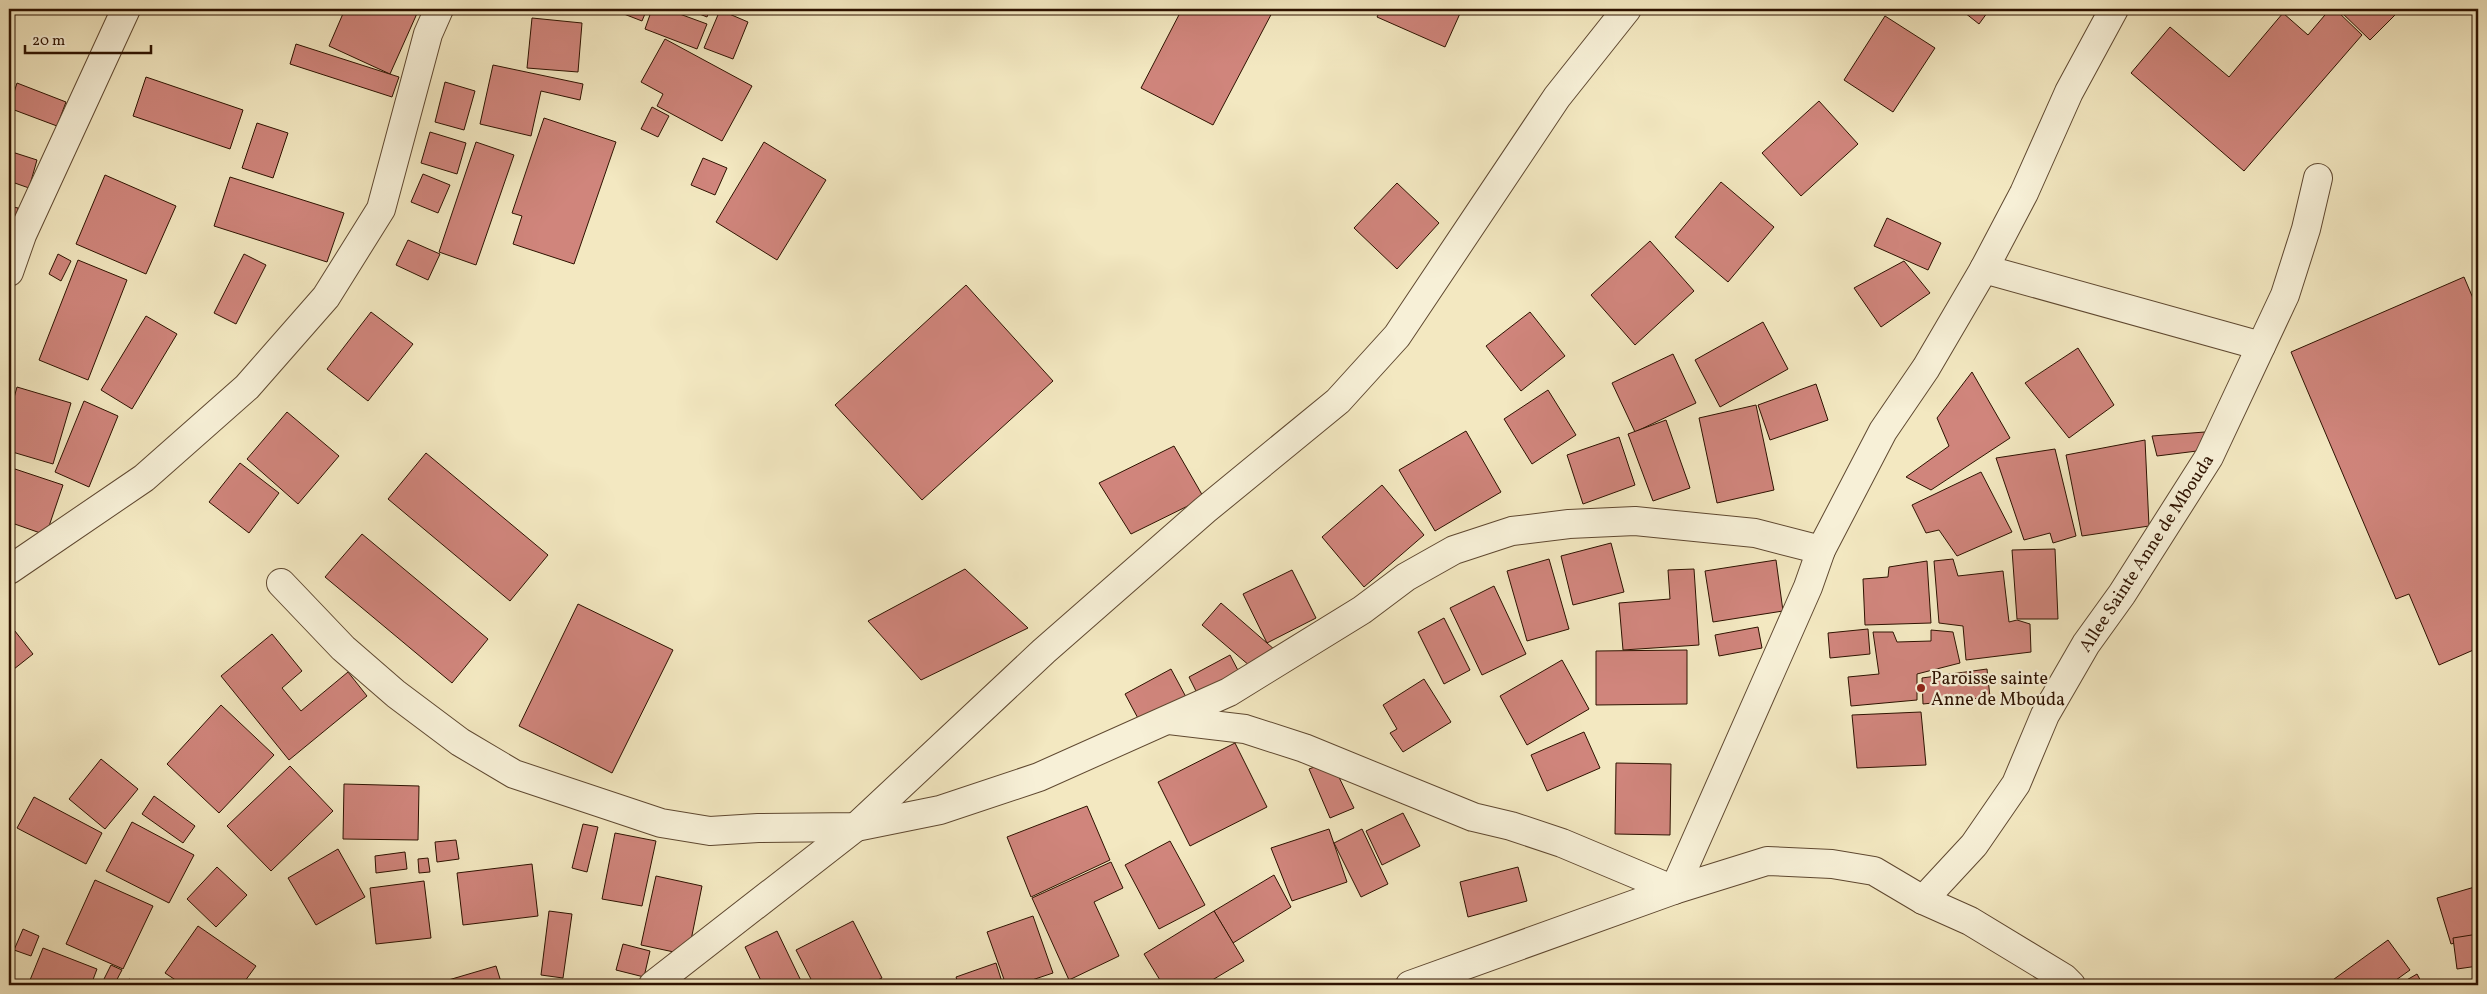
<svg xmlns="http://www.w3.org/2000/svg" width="2487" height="994" font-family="Vollkorn,serif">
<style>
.building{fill:#d0857c;stroke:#2e1200}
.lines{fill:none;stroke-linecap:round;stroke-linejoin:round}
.minor-casing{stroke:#5f4830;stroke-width:30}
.minor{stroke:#f7f0d7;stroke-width:28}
.poi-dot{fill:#8f2418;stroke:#f7f0d7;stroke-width:2}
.labels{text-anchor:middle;stroke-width:4.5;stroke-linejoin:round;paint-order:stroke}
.street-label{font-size:18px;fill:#2e1200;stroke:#f7f0d7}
.poi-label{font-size:18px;fill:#2e1200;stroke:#f7f0d7;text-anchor:start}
</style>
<rect width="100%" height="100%" fill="#f3e8c1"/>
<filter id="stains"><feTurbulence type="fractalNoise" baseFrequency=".004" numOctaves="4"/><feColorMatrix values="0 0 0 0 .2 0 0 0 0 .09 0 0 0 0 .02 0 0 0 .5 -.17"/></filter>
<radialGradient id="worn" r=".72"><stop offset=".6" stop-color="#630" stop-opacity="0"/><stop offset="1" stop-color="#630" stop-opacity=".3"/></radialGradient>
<g class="building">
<path d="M345,9H419L390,74L329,46Z"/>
<path d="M611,9H647L642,21Z"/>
<path d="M652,9H666L707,24L697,49L645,29Z"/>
<path d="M687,9H710L707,17Z"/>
<path d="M1182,9H1274L1213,125L1141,88Z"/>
<path d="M1381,9H1462L1445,47L1377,17Z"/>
<path d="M1960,9H1990L1979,24Z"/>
<path d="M2330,9H2335L2362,35L2244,171L2131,73L2170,27L2229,77L2283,13L2308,35Z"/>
<path d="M2338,9H2401L2370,40Z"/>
<path d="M720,10L748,22L733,59L704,48Z"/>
<path d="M1885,16L1935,48L1893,112L1844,80Z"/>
<path d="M532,18L582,23L578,72L527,68Z"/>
<path d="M665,39L752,86L722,141L657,106L663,94L641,82Z"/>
<path d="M296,44L399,77L392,97L290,64Z"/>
<path d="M493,65L583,84L580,100L541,91L531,136L480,124Z"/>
<path d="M146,77L243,110L230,149L133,116Z"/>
<path d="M445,82L475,91L464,130L435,122Z"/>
<path d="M17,83L66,102L57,126L9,108Z"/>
<path d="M1819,101L1858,144L1801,196L1762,153Z"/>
<path d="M652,107L669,116L658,137L641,129Z"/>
<path d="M544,118L616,142L574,264L513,244L522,216L512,213Z"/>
<path d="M257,123L288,133L273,178L242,168Z"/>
<path d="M430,132L466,143L457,174L421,163Z"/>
<path d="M476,142L514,155L476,265L439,252Z"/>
<path d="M764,142L826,180L777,260L716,222Z"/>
<path d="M9,151L37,160L29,188L9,181Z"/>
<path d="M703,158L727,168L715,195L691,185Z"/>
<path d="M423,174L450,185L438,213L411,202Z"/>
<path d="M105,175L176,206L146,274L76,244Z"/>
<path d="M230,177L344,213L327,262L214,226Z"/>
<path d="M1721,182L1774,227L1728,282L1675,237Z"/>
<path d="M1397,183L1439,223L1397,269L1354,228Z"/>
<path d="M9,206L18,208L9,249Z"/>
<path d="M1887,218L1941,243L1928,270L1874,246Z"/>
<path d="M408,240L440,254L428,280L396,265Z"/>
<path d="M1650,241L1694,291L1635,345L1591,295Z"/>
<path d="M58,254L71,261L61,281L49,274Z"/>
<path d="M244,254L266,265L236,324L214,313Z"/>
<path d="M78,260L127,280L88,380L39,360Z"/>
<path d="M1904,261L1930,293L1881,327L1854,288Z"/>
<path d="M2464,277L2478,310V648L2439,665L2409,594L2396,599L2291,352Z"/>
<path d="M966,285L1053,381L922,500L835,405Z"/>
<path d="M371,312L413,344L368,401L327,369Z"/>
<path d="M1530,312L1565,356L1521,391L1486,346Z"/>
<path d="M146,316L177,334L132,409L101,390Z"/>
<path d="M1763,322L1788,369L1720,407L1695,360Z"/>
<path d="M2078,348L2114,405L2069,438L2025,383Z"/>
<path d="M1673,354L1696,403L1635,432L1612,383Z"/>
<path d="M1972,372L2010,438L1931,490L1906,477L1949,446L1937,418Z"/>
<path d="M1816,384L1828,420L1770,440L1758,405Z"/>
<path d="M17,387L71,403L53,464L9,451V416Z"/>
<path d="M1548,390L1576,435L1532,464L1504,419Z"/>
<path d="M84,401L118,416L89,487L55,472Z"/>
<path d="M1756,405L1774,490L1717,503L1699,418Z"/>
<path d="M287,412L339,456L298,504L247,459Z"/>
<path d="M1666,420L1690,488L1653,501L1628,434Z"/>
<path d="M1466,431L1501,492L1435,531L1399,470Z"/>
<path d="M2205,432L2197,451L2157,456L2152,436Z"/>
<path d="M1619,437L1635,485L1583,504L1567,455Z"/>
<path d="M2145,440L2149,526L2082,536L2066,455Z"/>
<path d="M1174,446L1204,498L1131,534L1099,483Z"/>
<path d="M2055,449L2076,536L2053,543L2050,533L2024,540L1996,458Z"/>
<path d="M426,453L548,555L510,601L388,499Z"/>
<path d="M240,463L279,493L249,533L209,502Z"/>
<path d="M9,467L63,485L46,535L9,522Z"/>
<path d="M1981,472L2012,532L1957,556L1939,530L1926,533L1912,505Z"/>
<path d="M1382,485L1424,535L1364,587L1322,537Z"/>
<path d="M362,534L488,639L452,683L325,577Z"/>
<path d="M1611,543L1624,592L1573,605L1561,556Z"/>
<path d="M2055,549L2058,619H2017L2012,550Z"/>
<path d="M1549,559L1569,629L1527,641L1507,571Z"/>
<path d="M1953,559L1958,576L2003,571L2009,622L2017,620L2030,624L2031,652L1966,660L1963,626L1939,623L1934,561Z"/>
<path d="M1776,560L1783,611L1713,622L1705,571Z"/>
<path d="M1927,561L1931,623L1865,625L1863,579L1888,577L1889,567Z"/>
<path d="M965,569L1028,628L921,680L868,621Z"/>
<path d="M1694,569L1699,645L1623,650L1619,603L1670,599L1668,570Z"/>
<path d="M1292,570L1316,618L1267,643L1243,594Z"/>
<path d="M1494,586L1526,654L1482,675L1450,608Z"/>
<path d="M1221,603L1275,650L1257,672L1202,625Z"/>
<path d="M578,604L673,650L612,773L519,726Z"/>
<path d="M1444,618L1470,670L1444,684L1418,632Z"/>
<path d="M11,626L33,654L9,673V627Z"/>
<path d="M1758,627L1762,648L1719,656L1715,635Z"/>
<path d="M1868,629L1870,654L1830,658L1828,633Z"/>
<path d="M1931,630L1953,632L1960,663L1917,674V700L1851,706L1848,677L1879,674L1873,632H1893L1897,642L1931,641Z"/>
<path d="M272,634L302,671L282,688L301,711L348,672L367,696L289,760L221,676Z"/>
<path d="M1687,650V704L1596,705V651Z"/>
<path d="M1230,655L1242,678L1201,701L1189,677Z"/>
<path d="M1562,660L1589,709L1527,745L1500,696Z"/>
<path d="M1171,669L1186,697L1140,722L1125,694Z"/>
<path d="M1987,669L1990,697L1923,704L1922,678Z"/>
<path d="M1424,679L1451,722L1403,752L1390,733L1397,729L1383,705Z"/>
<path d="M221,705L274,755L219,813L167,764Z"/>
<path d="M1921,712L1926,765L1857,768L1852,715Z"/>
<path d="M1584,732L1600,768L1547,791L1531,755Z"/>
<path d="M1235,743L1267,807L1190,846L1158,782Z"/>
<path d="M101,759L138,789L105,829L69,799Z"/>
<path d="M1331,761L1354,808L1330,818L1309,769Z"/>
<path d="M1616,763L1671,764L1670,835L1615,834Z"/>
<path d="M290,766L333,811L271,871L227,826Z"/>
<path d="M344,784L419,786L418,840L343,839Z"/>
<path d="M154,796L195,826L183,843L142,814Z"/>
<path d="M34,797L102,833L86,864L17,828Z"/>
<path d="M1087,806L1110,860L1031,897L1007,837Z"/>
<path d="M1403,813L1420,846L1382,865L1366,831Z"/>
<path d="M132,822L194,855L169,903L106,871Z"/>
<path d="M583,824L598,827L587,872L572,868Z"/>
<path d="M1329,829L1347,882L1292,901L1271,848Z"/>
<path d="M1362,829L1388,884L1361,897L1334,843Z"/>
<path d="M615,833L656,841L642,906L602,899Z"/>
<path d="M456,840L459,859L437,862L435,842Z"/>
<path d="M1170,841L1205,905L1159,929L1125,865Z"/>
<path d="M338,849L365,897L316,925L288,878Z"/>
<path d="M405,852L407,869L376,873L375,856Z"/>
<path d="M428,858L430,872L419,873L418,859Z"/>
<path d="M1111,862L1123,888L1094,902L1119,956L1069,980L1032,898Z"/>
<path d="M532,864L538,916L463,925L457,873Z"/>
<path d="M217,867L247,895L216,927L187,899Z"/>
<path d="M1518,867L1527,901L1468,917L1460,882Z"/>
<path d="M1274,875L1291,907L1233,943L1214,911Z"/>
<path d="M656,876L702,886L688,955L641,945Z"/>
<path d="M95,880L153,906L123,969L66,944Z"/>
<path d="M424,881L431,938L376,944L370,888Z"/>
<path d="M2478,886V936L2451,944L2437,898Z"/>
<path d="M549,911L572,914L563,978L541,975Z"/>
<path d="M1214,911L1244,961L1204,985H1163L1144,954Z"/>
<path d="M1033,916L1053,973L1017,985H1006L987,932Z"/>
<path d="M853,921L882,978L867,985H814L796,950Z"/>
<path d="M198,926L256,966L242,985H183L165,973Z"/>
<path d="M23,929L39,936L31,956L14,950Z"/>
<path d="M777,931L803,985H763L745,947Z"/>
<path d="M2478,934V966L2457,969L2453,938Z"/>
<path d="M2388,940L2410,970L2389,985H2332L2330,982Z"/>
<path d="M623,944L650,951L644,977L616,970Z"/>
<path d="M43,948L97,969L91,985H28Z"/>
<path d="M996,963L1003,985H959L956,977Z"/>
<path d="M111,965L122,970L114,985H101Z"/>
<path d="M496,966L502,985H446L445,981Z"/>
<path d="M2417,974L2423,985H2398Z"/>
<path d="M129,979L142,985H126Z"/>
<path d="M421,980L423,985H409Z"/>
<path d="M742,980L745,985H732Z"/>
</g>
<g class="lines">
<defs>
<g id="minor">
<path d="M1984,269L2261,346"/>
<path d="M9,272L22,235L126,9"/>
<path d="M9,570L144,478L247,387L326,297L381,209L428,34L439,9"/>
<path d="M281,583L343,648L396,694L460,742L514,774L661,823L710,831L758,828L856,827L940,810L1039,777L1229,692L1362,610L1406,577L1454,550L1512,531L1569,524L1635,521L1755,533L1821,550"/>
<path d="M1169,720L1245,729L1304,748L1473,817L1511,826L1562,843L1674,890L1782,646L1808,587L1821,550L1883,431L1926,368L1984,269L2024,193L2069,92L2114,9"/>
<path d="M1923,900L1974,845L2016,784L2045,715L2086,644L2122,594L2209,457L2285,295L2306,229L2318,178"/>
<path d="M653,985L856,827L1044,651L1205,510L1338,401L1397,336L1557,97L1627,9"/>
<path d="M1410,985L1674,890L1767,861L1832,864L1874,871L1923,900L1970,921L2064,978L2071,985"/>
</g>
</defs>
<use href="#minor" class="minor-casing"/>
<use href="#minor" class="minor"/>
</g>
<circle class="poi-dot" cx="1921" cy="688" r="5"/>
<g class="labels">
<g class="street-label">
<text transform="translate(2146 553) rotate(-57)" y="6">Allee Sainte Anne de Mbouda</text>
</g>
<g class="poi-label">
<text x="1931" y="684">Paroisse sainte<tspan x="1931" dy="21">Anne de Mbouda</tspan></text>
</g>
</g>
<rect width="2487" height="994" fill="none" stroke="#f3e8c1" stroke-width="30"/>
<rect x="10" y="10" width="2467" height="974" fill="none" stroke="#2e1200" stroke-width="2.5"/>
<rect x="15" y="15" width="2457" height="964" fill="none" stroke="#2e1200"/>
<path d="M25 45v8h126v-8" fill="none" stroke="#2e1200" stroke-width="2.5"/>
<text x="32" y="45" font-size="15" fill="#2e1200" stroke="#f7f0d7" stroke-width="4" paint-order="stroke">20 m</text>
<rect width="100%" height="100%" filter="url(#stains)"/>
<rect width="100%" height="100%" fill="url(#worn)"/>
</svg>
